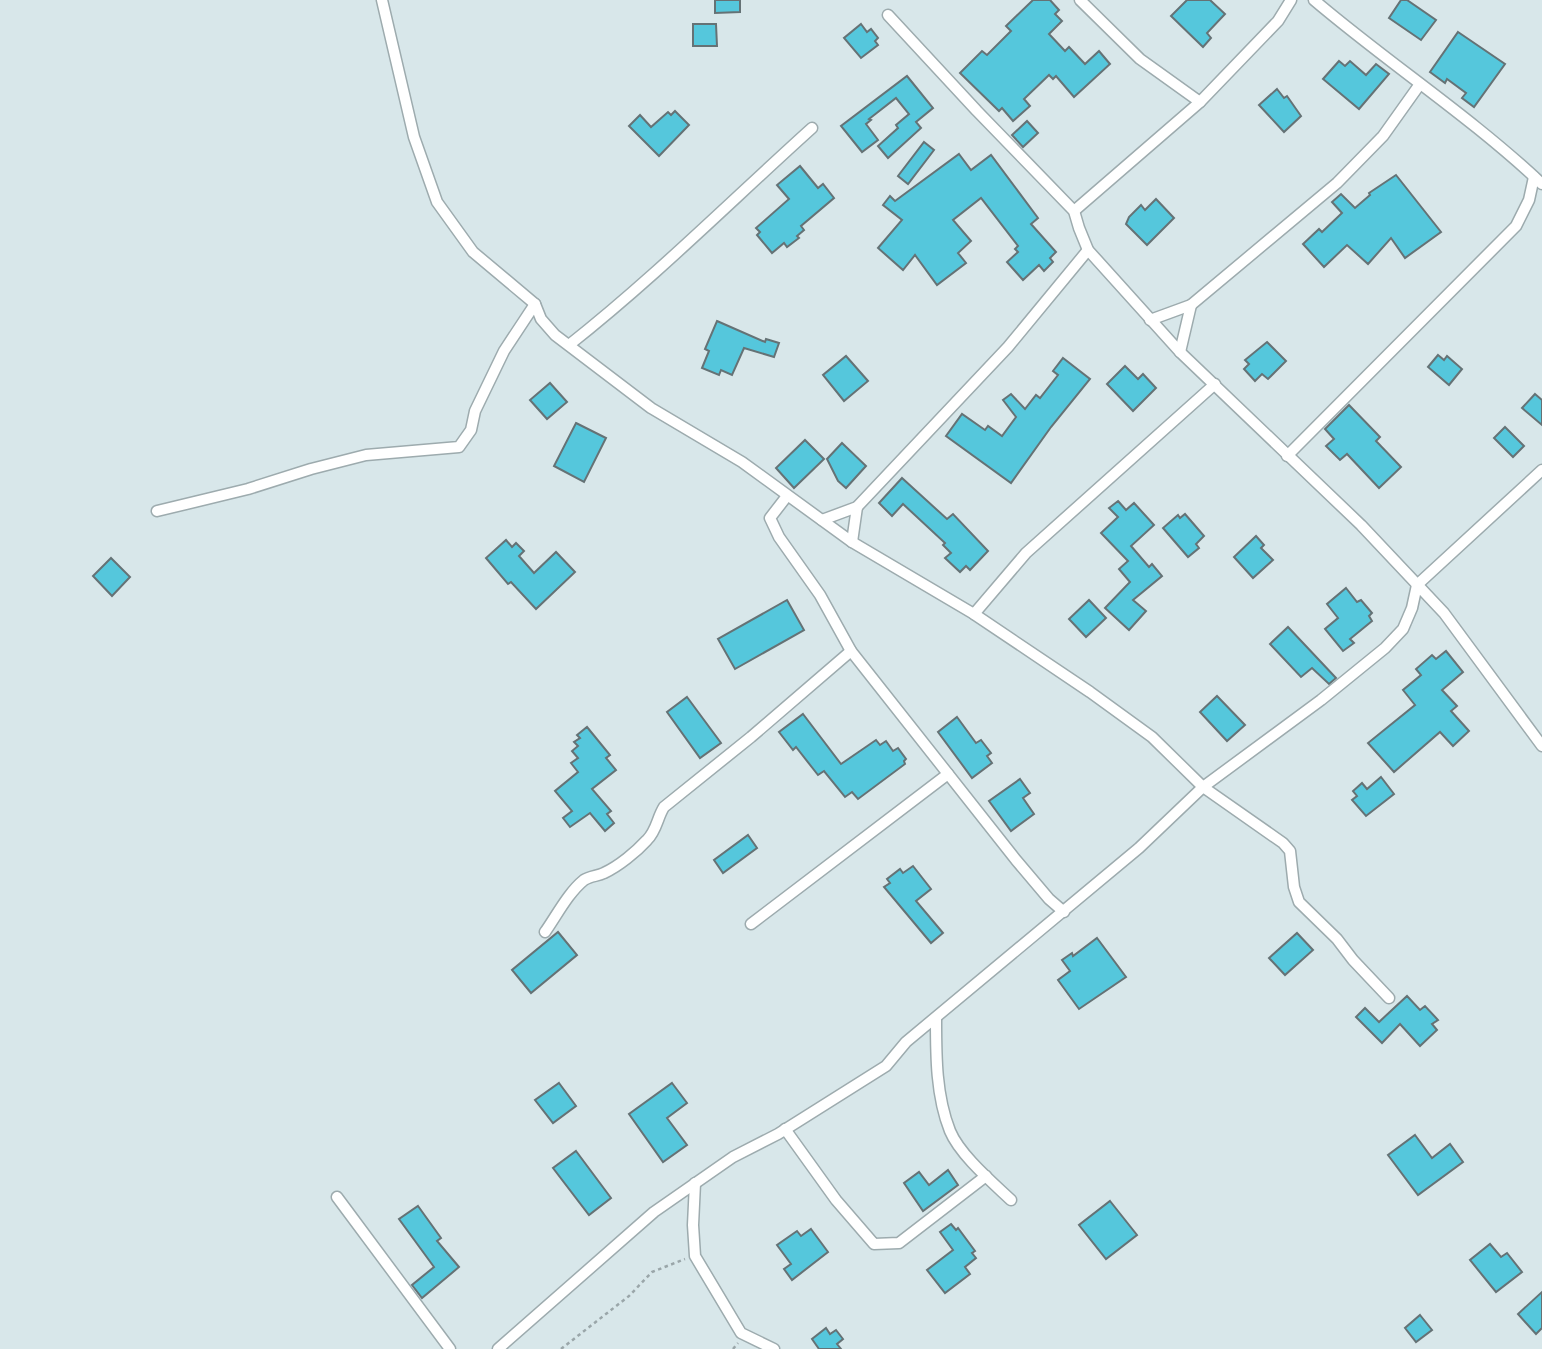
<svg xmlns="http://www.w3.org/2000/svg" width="1542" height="1349" font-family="'Source Serif 4',serif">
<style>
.building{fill:#55c7dc;stroke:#657275;stroke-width:2}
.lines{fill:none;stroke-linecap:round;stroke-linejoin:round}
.street-casing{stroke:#9dabae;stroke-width:13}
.path{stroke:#9aa6a9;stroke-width:2.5;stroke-dasharray:3.5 3.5;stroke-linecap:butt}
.street{stroke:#fff;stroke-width:10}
</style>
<rect width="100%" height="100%" fill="#d8e7ea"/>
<g class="building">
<path d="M715,0H740V12L715,13Z"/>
<path d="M1033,0H1050L1059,10L1055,14L1062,21L1049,34L1065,51L1069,47L1085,64L1099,51L1110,64L1074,97L1056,76L1053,79L1049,75L1024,99L1030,106L1013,121L1002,108L999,111L960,73L982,51L987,55L1011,31L1006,26Z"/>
<path d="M1187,0H1210L1225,14L1207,33L1211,38L1203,47L1171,16Z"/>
<path d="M1401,0H1407L1436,20L1421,40L1389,18Z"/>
<path d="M693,24H716L717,46H693Z"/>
<path d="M861,24L867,32L871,29L878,38L875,41L878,45L861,58L844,38Z"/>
<path d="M1458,32L1505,64L1474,107L1462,98L1466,93L1447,79L1445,83L1430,72Z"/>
<path d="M1339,61L1345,66L1350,61L1366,75L1376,64L1389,74L1359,109L1323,79Z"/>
<path d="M907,76L933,108L916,122L921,128L888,158L878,146L898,128L896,125L909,114L896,98L869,119L871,120L866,124L878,140L862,152L841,126Z"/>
<path d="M1277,89L1284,98L1287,96L1301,116L1284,132L1259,105Z"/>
<path d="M675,111L689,125L659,156L629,126L640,115L651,127L668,112L671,115Z"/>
<path d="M1027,121L1038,133L1023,147L1012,135Z"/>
<path d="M924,142L934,150L908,184L898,176Z"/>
<path d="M959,154L971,170L991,155L1038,218L1031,224L1056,252L1050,258L1053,262L1044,271L1039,265L1023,280L1007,262L1018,252L1015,249L1018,246L981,198L953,220L971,241L958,253L966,263L937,285L915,255L903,270L878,248L902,220L883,205L890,196L895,201Z"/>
<path d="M800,166L818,188L823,184L834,198L801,226L804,230L797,236L799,238L787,247L784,243L772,253L757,235L760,232L756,228L789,199L777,185Z"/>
<path d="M1396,175L1441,232L1405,258L1391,238L1368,264L1347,245L1324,267L1303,244L1319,229L1322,232L1342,213L1332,202L1341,194L1355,208L1370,195L1369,193Z"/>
<path d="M1156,199L1174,218L1147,245L1126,224L1129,217L1141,205L1145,210Z"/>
<path d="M717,321L765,342L766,339L779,343L774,357L744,348L732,375L721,370L719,375L702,368L709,351L705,349Z"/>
<path d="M1267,342L1286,361L1268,379L1262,374L1255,381L1244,369L1249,364L1245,360Z"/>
<path d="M1438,355L1444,360L1447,356L1462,369L1449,385L1428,367Z"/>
<path d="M846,356L868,381L844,401L823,375Z"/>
<path d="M1063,358L1090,379L1051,427L1011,483L946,436L962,414L985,430L988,426L1002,436L1016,417L1003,400L1011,394L1025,409L1036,395L1040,398L1058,375L1053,371Z"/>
<path d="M1125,366L1138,379L1143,374L1156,388L1133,411L1107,384Z"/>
<path d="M550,383L567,402L547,419L530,400Z"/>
<path d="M1535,394L1542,400V425L1522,408Z"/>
<path d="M1349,405L1380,437L1376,441L1401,467L1379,488L1347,454L1340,460L1326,446L1334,439L1325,429Z"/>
<path d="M576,423L606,438L584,482L554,466Z"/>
<path d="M1505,427L1524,446L1513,457L1494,438Z"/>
<path d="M805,440L824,459L794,488L776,468Z"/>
<path d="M842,443L866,466L846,488L838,481L827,459Z"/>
<path d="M902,478L947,519L953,514L988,551L970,570L966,566L960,572L945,558L951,553L943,545L945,543L903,504L892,516L879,503Z"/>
<path d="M1118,501L1126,510L1134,503L1154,525L1131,546L1149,567L1152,564L1162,576L1133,600L1146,611L1129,630L1105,608L1130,582L1119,569L1128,561L1101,533L1118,517L1109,508Z"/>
<path d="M1185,514L1204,536L1196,544L1199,548L1188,557L1163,528L1178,515L1180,518Z"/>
<path d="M1256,536L1264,545L1261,548L1273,560L1253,578L1234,557Z"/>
<path d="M506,540L512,547L516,543L524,551L519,556L534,573L556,552L575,572L536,609L511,582L508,584L486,558Z"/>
<path d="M111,558L130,577L112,596L93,576Z"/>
<path d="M1346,588L1357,602L1361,600L1372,613L1369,616L1372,621L1350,639L1354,643L1343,651L1325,629L1338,618L1327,604Z"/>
<path d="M787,600L804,630L735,669L718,639Z"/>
<path d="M1089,600L1106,618L1086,637L1069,619Z"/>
<path d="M1288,627L1336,678L1329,684L1312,668L1301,677L1270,644Z"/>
<path d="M1446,651L1463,672L1442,690L1457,706L1451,711L1469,731L1453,746L1440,732L1394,772L1368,743L1415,705L1403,690L1421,675L1416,669L1432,655L1436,659Z"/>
<path d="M1217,696L1245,725L1227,741L1200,712Z"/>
<path d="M687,697L721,743L700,758L667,712Z"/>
<path d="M803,714L841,764L876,740L880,745L886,741L893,751L898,748L906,759L904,761L905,764L858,799L852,792L845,797L824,771L818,775L796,747L793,750L779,732Z"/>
<path d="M957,717L976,743L981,740L991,753L987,756L992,763L972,778L938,732Z"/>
<path d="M587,727L610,755L606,758L616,770L592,789L611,811L607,814L614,823L605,831L590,813L570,827L563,818L572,811L555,791L578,772L571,763L578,758L572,751L578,746L574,742L580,738L577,735Z"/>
<path d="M1381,777L1394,794L1366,816L1352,800L1357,796L1353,791L1362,783L1367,789Z"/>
<path d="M1020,779L1030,793L1023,798L1034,814L1011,831L989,801Z"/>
<path d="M748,835L757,848L723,873L714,860Z"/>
<path d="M913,866L931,889L916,901L943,933L931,943L884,887L890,883L887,879L900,869L903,873Z"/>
<path d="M558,932L577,955L531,993L512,970Z"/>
<path d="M1297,933L1313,950L1285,975L1269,958Z"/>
<path d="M1097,938L1126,977L1079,1009L1058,980L1070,971L1062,960L1072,953L1073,956Z"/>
<path d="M1407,996L1420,1010L1425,1006L1438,1020L1432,1024L1437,1030L1420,1046L1400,1024L1382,1043L1356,1017L1365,1008L1379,1022Z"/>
<path d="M559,1083L576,1106L553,1123L535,1100Z"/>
<path d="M672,1083L687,1103L667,1118L687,1145L663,1162L629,1114Z"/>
<path d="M1415,1135L1432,1158L1450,1144L1463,1162L1418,1195L1388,1155Z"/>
<path d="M576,1151L611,1198L589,1215L553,1168Z"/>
<path d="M948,1170L958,1185L923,1211L904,1183L919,1172L929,1185Z"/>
<path d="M1110,1201L1137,1235L1106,1259L1079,1225Z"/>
<path d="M418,1206L441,1238L437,1241L459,1267L422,1298L412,1285L434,1267L399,1219Z"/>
<path d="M951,1224L956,1230L958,1228L975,1251L972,1253L976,1258L965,1267L970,1274L945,1293L927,1270L953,1250L940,1232Z"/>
<path d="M811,1229L828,1252L792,1280L784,1269L791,1264L777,1245L797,1231L801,1236Z"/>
<path d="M1490,1244L1501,1257L1507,1253L1522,1272L1496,1292L1470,1260Z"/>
<path d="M1542,1292V1328L1536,1334L1518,1314Z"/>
<path d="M1420,1315L1432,1330L1416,1342L1405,1328Z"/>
<path d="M826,1328L830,1334L836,1330L843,1339L837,1344L841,1349H819L812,1339Z"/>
</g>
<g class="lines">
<defs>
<g id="street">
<path d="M382,0L414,137L437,202L473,252L535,304L541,319L555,335L651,408L742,462L852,542L974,614L1090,692L1152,737L1203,787L1283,843L1290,851L1294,887L1299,902L1337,939L1353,960L1389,998"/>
<path d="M1080,0L1140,59L1200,102"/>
<path d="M1314,0C1388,63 1471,117 1542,184"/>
<path d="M888,15L977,111L1074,211L1079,228L1088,250L1180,352L1361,525L1444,613L1542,746"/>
<path d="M1074,211L1200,102L1278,21L1291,0"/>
<path d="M1150,320L1191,305L1337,183L1383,136L1420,84"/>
<path d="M569,345C654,278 731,201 812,128"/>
<path d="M1180,352L1191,305"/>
<path d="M1287,456L1516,226L1529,200L1534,177"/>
<path d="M787,496L770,518L779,537L820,595L851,651L1016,860L1049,899L1064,912"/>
<path d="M157,511L248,489L311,469L366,455L459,447L471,430L475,411L504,351L535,304"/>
<path d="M822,520L857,507L1008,347L1088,250"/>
<path d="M852,542L857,507"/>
<path d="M974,614L1026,553L1215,384"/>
<path d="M751,924L948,774"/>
<path d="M545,932C557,915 568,893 584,880C590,876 598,876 604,873C619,866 636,852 647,840C657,830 657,818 664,807L751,737L851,651"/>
<path d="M936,1019C936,1056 936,1096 950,1131C960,1155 992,1182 1011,1200"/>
<path d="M785,1129L836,1200L874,1244L899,1243L986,1176"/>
<path d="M695,1183L693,1225L695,1256L741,1333L774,1349"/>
<path d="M337,1197L450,1349"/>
<path d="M498,1349L654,1212L733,1157L778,1134L886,1066L906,1042L1139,848L1203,787L1321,700L1385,648L1403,629L1412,608L1417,585L1542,470"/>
</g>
</defs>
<use href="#street" class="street-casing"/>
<g class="path">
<path d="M561,1349L629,1296L652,1272L685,1259"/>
<path d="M733,1349L738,1343"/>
</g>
<use href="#street" class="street"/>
</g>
</svg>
